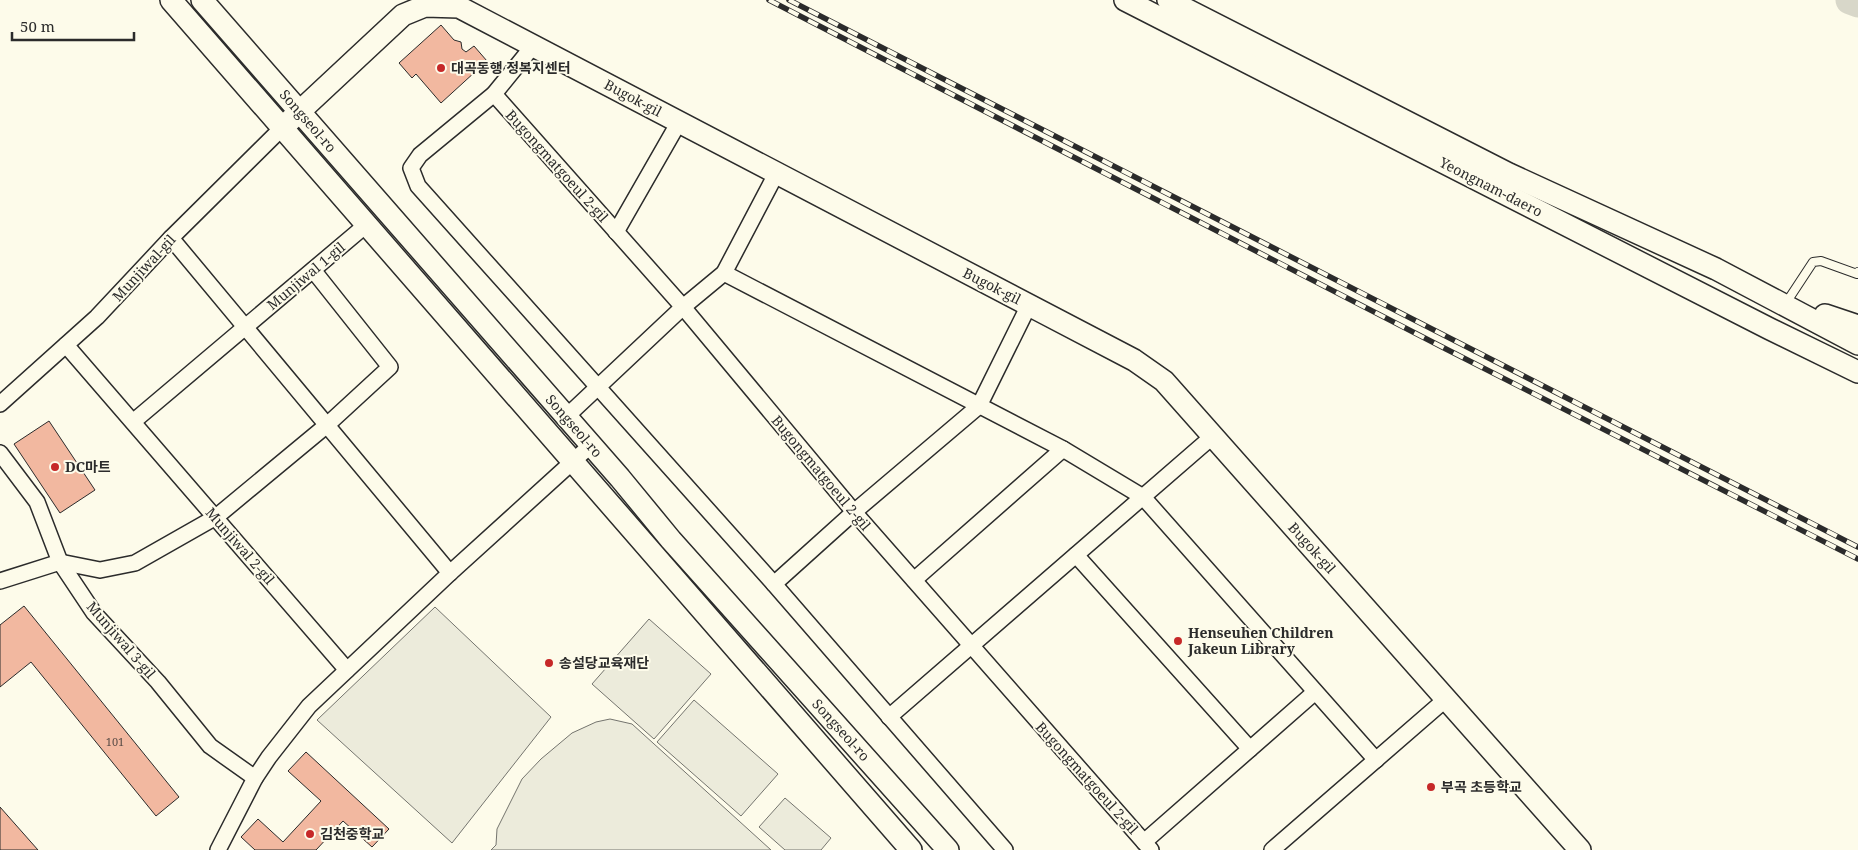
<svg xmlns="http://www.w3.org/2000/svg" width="1858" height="850" font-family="'Noto Serif','Noto Sans KR',serif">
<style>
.green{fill:#ecebdb;stroke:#74746e}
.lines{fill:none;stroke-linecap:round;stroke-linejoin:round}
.river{stroke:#d8d7c9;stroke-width:29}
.building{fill:#f2b8a0;stroke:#2b2b2b}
.lane-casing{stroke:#2b2b2b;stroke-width:10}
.street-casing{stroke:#2b2b2b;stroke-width:18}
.secondary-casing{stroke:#2b2b2b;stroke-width:24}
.lane{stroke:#fdfbea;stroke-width:8}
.street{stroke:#fdfbea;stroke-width:15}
.secondary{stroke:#fdfbea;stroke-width:21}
.rail-casing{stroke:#2b2b2b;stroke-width:5.5}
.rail{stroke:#fdfbea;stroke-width:4;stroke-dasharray:11;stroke-linecap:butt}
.poi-dot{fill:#c62828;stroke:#fdfbea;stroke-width:2}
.labels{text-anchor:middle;stroke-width:4;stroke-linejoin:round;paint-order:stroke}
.number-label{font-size:11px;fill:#5d4e48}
.poi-label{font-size:14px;font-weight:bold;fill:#2b2b2b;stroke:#fdfbea;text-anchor:start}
.street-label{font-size:14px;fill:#2b2b2b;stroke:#fdfbea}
</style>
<rect width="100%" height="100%" fill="#fdfbea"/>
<g class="green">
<path d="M435,607L551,717L452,843L317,720Z"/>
<path d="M649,619L711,674L654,739L592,684Z"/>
<path d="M694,700L778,774L741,816L657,742Z"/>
<path d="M610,719L632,724L771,850H491L496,845L497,829L522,779L541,759L572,733L596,722Z"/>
<path d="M785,798L831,838L821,850H785L759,827Z"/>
</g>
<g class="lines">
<path class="river" d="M1850,0L1858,3"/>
</g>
<g class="building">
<path d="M441,25L454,40L461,42L462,49L466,52L474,46L487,61L441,103L416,74L412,78L399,63Z"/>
<path d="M49,421L95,490L60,513L14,444Z"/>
<path d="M24,606L179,797L156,816L31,662L0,687V625Z"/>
<path d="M306,752L389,829L372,847L343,821L316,850H255L241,837L258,819L283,842L321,801L288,771Z"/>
<path d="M0,807L38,850H0Z"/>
</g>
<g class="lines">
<defs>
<path id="lane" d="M1788,300L1813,262L1821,261L1857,274L1858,272"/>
<g id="street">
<path d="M533,46L494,94L420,155L411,168L418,186L774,584L1005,850"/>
<path d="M494,94L683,307L854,512L1151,850"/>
<path d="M616,232L679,122"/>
<path d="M171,238L450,573"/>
<path d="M724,273L1063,449L1143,497L1376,760"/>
<path d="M66,345L347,670"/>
<path d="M0,404L97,317L171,238L283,127"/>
<path d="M566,417L683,307L724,273L776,174"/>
<path d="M134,421L366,225"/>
<path d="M0,453L37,502L60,562L94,613L158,682L210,746L255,778"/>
<path d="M1076,555L1250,749"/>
<path d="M914,580L1063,449"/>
<path d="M0,581L60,562L100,570L135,563L216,517L327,425L390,367L313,270"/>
<path d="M774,584L854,512L979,406L1029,305"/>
<path d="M889,717L1213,436"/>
<path d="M1144,842L1315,692"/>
<path d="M218,850L255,778L269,757L309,706L450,573L591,445"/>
<path d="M1272,850L1446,699"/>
</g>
<g id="secondary">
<path d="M171,0L911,850"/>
<path d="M202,0L620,478L671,540L948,850"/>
<path d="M1125,0L1770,329L1858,372"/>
<path d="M1168,0L1509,174L1716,269L1858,344"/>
<path d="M283,127L403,15L425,6L459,7L1134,360L1164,381L1580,850"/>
<path d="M1825,315L1858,326"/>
</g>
</defs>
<use href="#lane" class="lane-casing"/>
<use href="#street" class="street-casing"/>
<use href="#secondary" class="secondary-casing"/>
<use href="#lane" class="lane"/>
<use href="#street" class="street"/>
<use href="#secondary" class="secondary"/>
<defs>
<g id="rail">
<path d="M769,0L1446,349L1858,559"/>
<path d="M789,0L1858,547"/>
</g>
</defs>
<use href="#rail" class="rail-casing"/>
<use href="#rail" class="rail"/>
</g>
<g class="poi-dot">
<circle cx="441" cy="68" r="5"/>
<circle cx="55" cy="467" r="5"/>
<circle cx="1178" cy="641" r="5"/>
<circle cx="549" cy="663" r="5"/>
<circle cx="1431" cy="787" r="5"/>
<circle cx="310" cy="834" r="5"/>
</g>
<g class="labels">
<g class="number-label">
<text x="115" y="746">101</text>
</g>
<g class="poi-label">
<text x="451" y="73">대곡동행 정복지센터</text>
<text x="65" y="472">DC마트</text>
<text x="1188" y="638">Henseuhen Children<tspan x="1188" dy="16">Jakeun Library</tspan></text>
<text x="559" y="668">송설당교육재단</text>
<text x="1441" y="792">부곡 초등학교</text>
<text x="320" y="839">김천중학교</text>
</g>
<g class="street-label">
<text transform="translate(633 98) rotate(28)" y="5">Bugok-gil</text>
<text transform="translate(308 121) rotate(49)" y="5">Songseol-ro</text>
<text transform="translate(557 166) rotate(48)" y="5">Bugongmatgoeul 2-gil</text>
<text transform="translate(1491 187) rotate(27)" y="5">Yeongnam-daero</text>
<text transform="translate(144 268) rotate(-47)" y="5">Munjiwal-gil</text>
<text transform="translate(306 276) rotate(-40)" y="5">Munjiwal 1-gil</text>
<text transform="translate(992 286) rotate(27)" y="5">Bugok-gil</text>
<text transform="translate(574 426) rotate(49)" y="5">Songseol-ro</text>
<text transform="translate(821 473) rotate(50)" y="5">Bugongmatgoeul 2-gil</text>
<text transform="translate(240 546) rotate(49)" y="5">Munjiwal 2-gil</text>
<text transform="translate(1312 548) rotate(48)" y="5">Bugok-gil</text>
<text transform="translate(121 640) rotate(49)" y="5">Munjiwal 3-gil</text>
<text transform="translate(841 730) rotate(48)" y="5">Songseol-ro</text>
<text transform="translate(1087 778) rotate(48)" y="5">Bugongmatgoeul 2-gil</text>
</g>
</g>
<path d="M12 32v8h122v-8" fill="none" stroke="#2b2b2b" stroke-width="2.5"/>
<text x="20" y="32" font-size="15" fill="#2b2b2b" stroke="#fdfbea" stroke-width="4" paint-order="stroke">50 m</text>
</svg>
